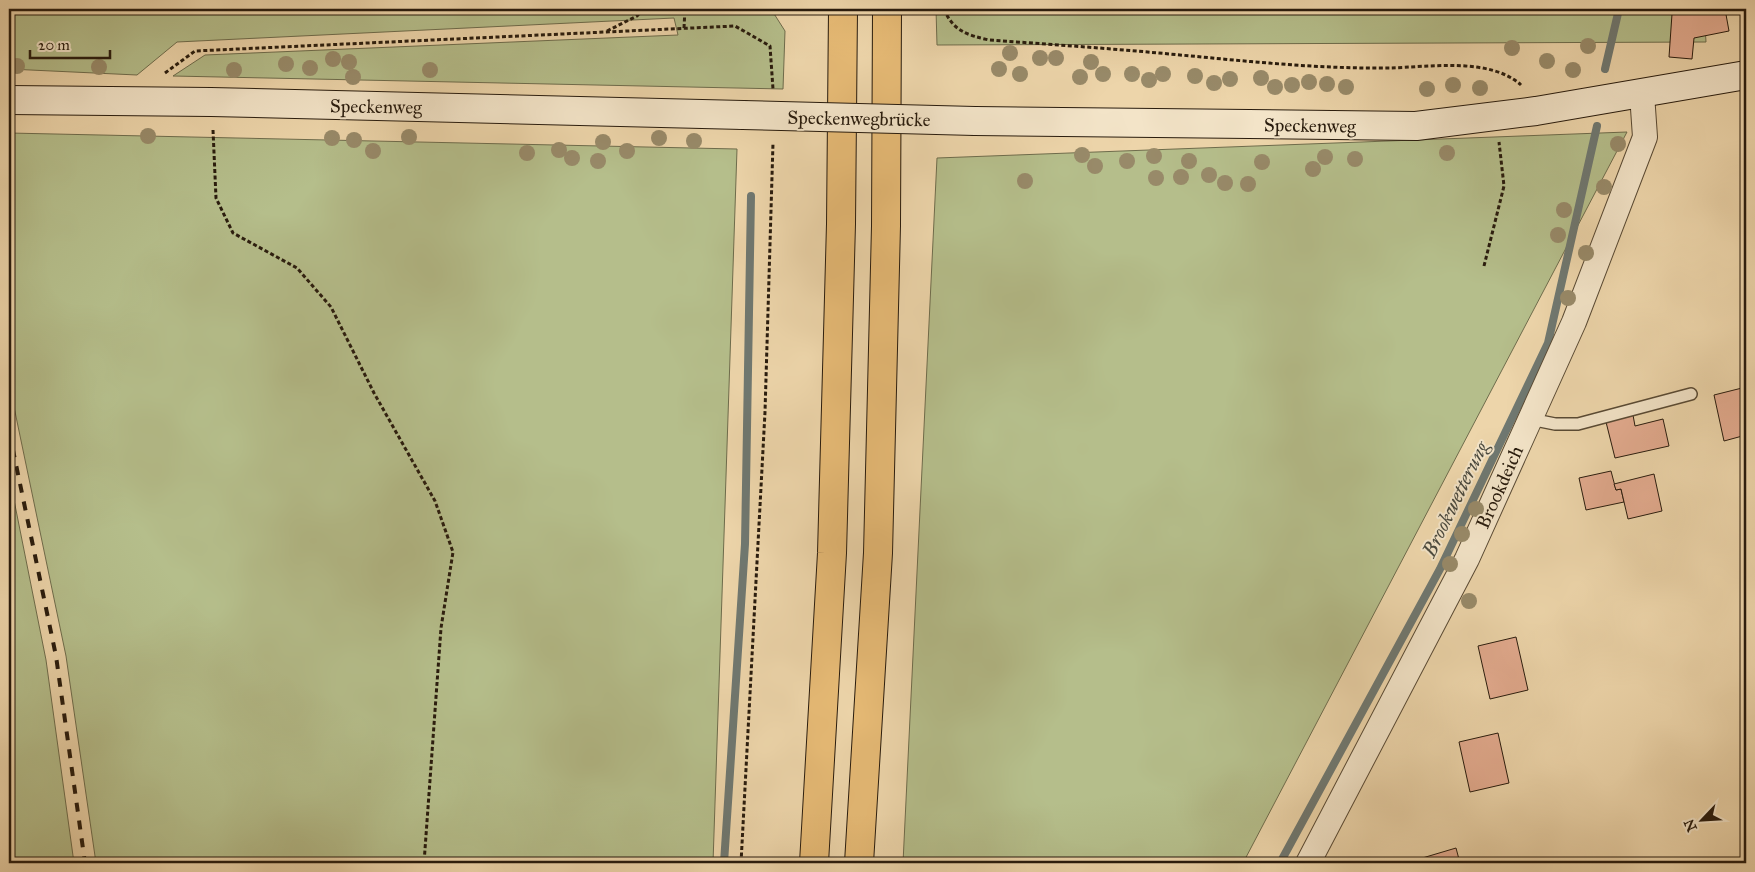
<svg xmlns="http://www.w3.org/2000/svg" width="1755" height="872" font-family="'IM FELL Great Primer',serif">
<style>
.green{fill:#b5be8b;stroke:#6e6c4c}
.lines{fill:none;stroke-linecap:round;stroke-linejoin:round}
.stream{stroke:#6f7871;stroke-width:8}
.building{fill:#e3ab8f;stroke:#281b0d}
.lane-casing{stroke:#594a34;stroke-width:14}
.street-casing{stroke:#594a34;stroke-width:26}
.secondary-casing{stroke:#281b0d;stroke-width:30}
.highway-casing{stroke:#281b0d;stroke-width:30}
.path{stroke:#281b0d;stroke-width:3;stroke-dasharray:4 2.5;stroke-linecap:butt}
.lane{stroke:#f3e4c8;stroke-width:11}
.street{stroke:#f3e4c8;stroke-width:24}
.secondary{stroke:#f3e4c8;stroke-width:28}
.highway{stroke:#e6ba75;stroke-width:28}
.rail{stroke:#281b0d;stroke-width:4;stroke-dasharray:9 9;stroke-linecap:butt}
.secondary-bridge-casing{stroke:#281b0d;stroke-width:30;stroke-linecap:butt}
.secondary-bridge{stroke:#f3e4c8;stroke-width:28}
.tree{fill:#988a69}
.labels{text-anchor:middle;stroke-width:4;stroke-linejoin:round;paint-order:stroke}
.street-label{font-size:19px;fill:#281b0d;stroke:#f3e4c8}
.water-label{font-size:20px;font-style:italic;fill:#4b4a3f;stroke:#f3e4c8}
</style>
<rect width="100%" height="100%" fill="#edd5aa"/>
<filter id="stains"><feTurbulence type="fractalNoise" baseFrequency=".004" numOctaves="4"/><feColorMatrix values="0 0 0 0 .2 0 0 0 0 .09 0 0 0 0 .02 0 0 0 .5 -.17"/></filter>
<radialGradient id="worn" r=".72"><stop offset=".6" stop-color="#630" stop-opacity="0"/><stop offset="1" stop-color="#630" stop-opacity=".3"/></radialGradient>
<g class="green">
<path d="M9,9H771L785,31L783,89L173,76L205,55L678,35L674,18L177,42L137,75L9,69Z"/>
<path d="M936,9H1704L1706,42L937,45Z"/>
<path d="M1627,132L1243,863H903L937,158Z"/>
<path d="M9,133L737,149L713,863H96L66,656L9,383Z"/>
<path d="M9,475L46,660L74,863H9Z"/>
</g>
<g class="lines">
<g class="stream">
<path d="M1605,69L1619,9"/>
<path d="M724,863L745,544L751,196"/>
<path d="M1280,863L1440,569L1548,343L1597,126"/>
</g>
</g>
<g class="building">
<path d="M1658,9H1725L1729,31L1694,38L1692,59L1669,57L1672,14L1658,13Z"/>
<path d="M1746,387V435L1724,441L1714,395Z"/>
<path d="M1633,415L1635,426L1663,419L1669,446L1615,458L1606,422Z"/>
<path d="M1611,471L1616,490L1621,489L1624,502L1586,510L1579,478Z"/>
<path d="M1654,474L1662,511L1628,519L1621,489L1616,490L1614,484Z"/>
<path d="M1516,637L1528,690L1490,699L1478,646Z"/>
<path d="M1498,733L1509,783L1470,792L1459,742Z"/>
<path d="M1456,848L1460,863H1420L1419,859Z"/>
</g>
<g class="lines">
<defs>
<path id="lane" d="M1530,419L1555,424H1578L1691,394"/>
<path id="street" d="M1308,863L1467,559L1574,322L1645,137L1642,94"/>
<g id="secondary">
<path d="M9,100L211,102L743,115"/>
<path d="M975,121L1416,126L1536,111L1746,75"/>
</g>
<g id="highway">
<path d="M814,863L832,553L841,224L843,9"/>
<path d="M859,863L878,553L886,226L887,9"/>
</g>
</defs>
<use href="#lane" class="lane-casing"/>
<use href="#street" class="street-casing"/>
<use href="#secondary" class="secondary-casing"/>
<use href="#highway" class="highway-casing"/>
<g class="path">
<path d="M944,9C953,31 967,35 989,40C1046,44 1103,48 1159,53C1236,60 1312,69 1390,68C1429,67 1490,57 1521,85"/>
<path d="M684,28L685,9"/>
<path d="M607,31L637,16L643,9"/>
<path d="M165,73L195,51L735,26L770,46L773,89"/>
<path d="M213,130L216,198L233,233L297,268L331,307L374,393L435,501L453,552L441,628L424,863"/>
<path d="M1484,266L1504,186L1499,142"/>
<path d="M741,863L765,412L773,143"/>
</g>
<use href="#lane" class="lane"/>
<use href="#street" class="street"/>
<use href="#secondary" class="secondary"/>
<use href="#highway" class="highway"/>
<path class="rail" d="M9,431L56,656L85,863"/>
<defs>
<path id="secondary-bridge" d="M743,115L975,121"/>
</defs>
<use href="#secondary-bridge" class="secondary-bridge-casing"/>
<use href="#secondary-bridge" class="secondary-bridge"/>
</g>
<g class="tree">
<circle cx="1588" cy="46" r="8"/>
<circle cx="1512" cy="48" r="8"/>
<circle cx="1010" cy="53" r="8"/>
<circle cx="1040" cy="58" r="8"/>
<circle cx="1056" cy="58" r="8"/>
<circle cx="333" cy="59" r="8"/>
<circle cx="1547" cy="61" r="8"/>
<circle cx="349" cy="62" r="8"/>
<circle cx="1091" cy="62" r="8"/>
<circle cx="286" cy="64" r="8"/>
<circle cx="17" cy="66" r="8"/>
<circle cx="99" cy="67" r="8"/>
<circle cx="310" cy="68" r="8"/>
<circle cx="999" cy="69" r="8"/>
<circle cx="234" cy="70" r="8"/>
<circle cx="430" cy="70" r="8"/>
<circle cx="1573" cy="70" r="8"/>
<circle cx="1020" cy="74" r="8"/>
<circle cx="1103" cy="74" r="8"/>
<circle cx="1132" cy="74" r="8"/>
<circle cx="1163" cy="74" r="8"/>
<circle cx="1195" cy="76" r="8"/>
<circle cx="353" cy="77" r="8"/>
<circle cx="1080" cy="77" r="8"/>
<circle cx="1261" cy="78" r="8"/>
<circle cx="1230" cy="79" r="8"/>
<circle cx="1149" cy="80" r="8"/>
<circle cx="1309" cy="82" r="8"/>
<circle cx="1214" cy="83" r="8"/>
<circle cx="1327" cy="84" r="8"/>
<circle cx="1292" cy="85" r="8"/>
<circle cx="1453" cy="85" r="8"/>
<circle cx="1275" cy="87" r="8"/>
<circle cx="1346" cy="87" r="8"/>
<circle cx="1480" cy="88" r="8"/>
<circle cx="1427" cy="89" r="8"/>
<circle cx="148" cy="136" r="8"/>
<circle cx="409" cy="137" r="8"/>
<circle cx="332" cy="138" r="8"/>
<circle cx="659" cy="138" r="8"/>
<circle cx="354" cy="140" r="8"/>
<circle cx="694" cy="141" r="8"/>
<circle cx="603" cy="142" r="8"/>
<circle cx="1618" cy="144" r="8"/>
<circle cx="559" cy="150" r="8"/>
<circle cx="373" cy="151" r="8"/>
<circle cx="627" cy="151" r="8"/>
<circle cx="527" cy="153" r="8"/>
<circle cx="1447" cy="153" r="8"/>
<circle cx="1082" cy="155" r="8"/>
<circle cx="1154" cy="156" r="8"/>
<circle cx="1325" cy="157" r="8"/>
<circle cx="572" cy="158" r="8"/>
<circle cx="1355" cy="159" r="8"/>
<circle cx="598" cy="161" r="8"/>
<circle cx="1127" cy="161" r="8"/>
<circle cx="1189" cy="161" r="8"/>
<circle cx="1262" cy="162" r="8"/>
<circle cx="1095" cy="166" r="8"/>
<circle cx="1313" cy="169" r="8"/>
<circle cx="1209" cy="175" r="8"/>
<circle cx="1181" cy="177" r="8"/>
<circle cx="1156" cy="178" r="8"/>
<circle cx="1025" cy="181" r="8"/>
<circle cx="1225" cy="183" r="8"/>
<circle cx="1248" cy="184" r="8"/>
<circle cx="1604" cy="187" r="8"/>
<circle cx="1564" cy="210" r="8"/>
<circle cx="1558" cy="235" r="8"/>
<circle cx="1586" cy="253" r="8"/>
<circle cx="1568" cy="298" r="8"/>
<circle cx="1476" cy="509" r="8"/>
<circle cx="1462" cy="534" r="8"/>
<circle cx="1450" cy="564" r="8"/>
<circle cx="1469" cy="601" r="8"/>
</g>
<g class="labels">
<g class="street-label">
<text transform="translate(376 106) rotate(1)" y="7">Speckenweg</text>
<text transform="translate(859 118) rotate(1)" y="7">Speckenwegbrücke</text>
<text transform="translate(1310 125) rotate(1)" y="7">Speckenweg</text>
<text transform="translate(1499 487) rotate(-66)" y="7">Brookdeich</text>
</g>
<g class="water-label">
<text transform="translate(1455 499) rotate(-64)" y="7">Brookwetterung</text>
</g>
</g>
<rect width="1755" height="872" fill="none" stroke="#edd5aa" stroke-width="30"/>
<rect x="10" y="10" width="1735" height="852" fill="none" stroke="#281b0d" stroke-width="2.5"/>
<rect x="15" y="15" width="1725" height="842" fill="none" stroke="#281b0d"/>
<g transform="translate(1702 820) rotate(245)" stroke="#f3e4c8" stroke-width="4" paint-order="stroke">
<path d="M0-4L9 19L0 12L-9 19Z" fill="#281b0d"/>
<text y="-8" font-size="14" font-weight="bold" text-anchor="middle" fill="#281b0d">N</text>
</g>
<path d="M30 50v8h80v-8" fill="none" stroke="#281b0d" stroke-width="2.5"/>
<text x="38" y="50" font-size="15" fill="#281b0d" stroke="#f3e4c8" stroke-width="4" paint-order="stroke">20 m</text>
<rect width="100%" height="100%" filter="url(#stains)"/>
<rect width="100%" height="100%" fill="url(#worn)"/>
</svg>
